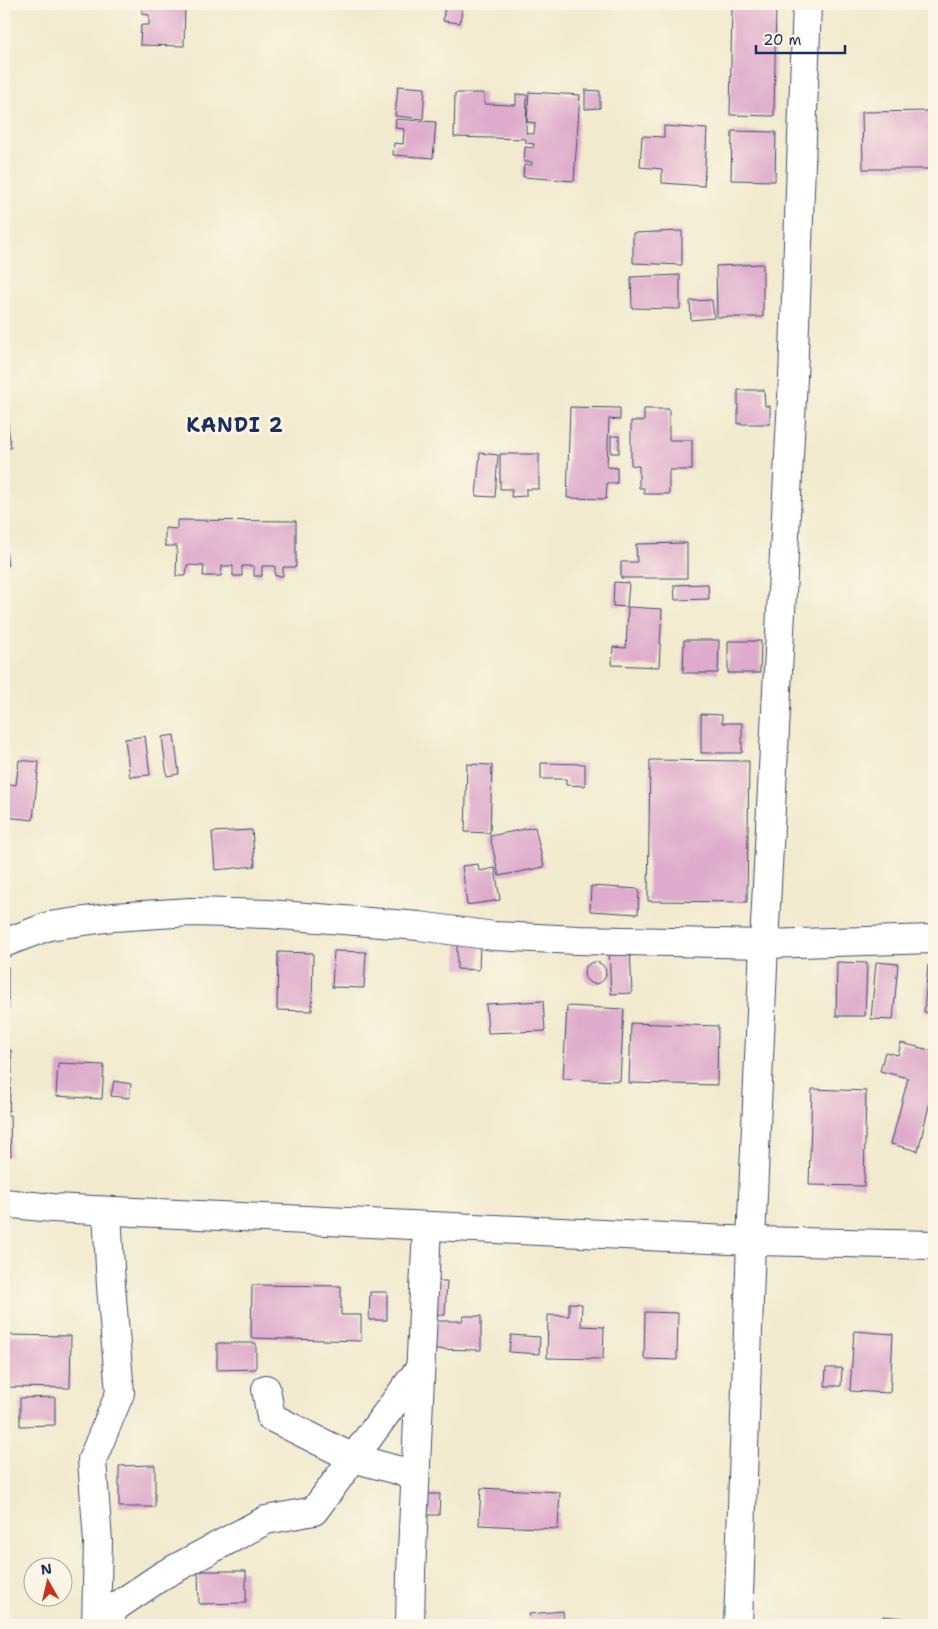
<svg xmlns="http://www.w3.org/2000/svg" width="938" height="1629" font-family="'Shantell Sans',sans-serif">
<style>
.building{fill:#dfabcc}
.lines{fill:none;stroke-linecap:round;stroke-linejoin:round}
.street-casing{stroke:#3b4b6f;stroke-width:30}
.street{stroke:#fff;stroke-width:28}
.labels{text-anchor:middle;stroke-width:5;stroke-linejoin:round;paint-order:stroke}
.district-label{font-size:20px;font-weight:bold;letter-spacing:1px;fill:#1b2f5e;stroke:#fcf5e5}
</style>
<rect width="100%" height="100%" fill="#fcf5e5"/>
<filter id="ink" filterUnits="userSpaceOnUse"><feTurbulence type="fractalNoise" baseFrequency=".02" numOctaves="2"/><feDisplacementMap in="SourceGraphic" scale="10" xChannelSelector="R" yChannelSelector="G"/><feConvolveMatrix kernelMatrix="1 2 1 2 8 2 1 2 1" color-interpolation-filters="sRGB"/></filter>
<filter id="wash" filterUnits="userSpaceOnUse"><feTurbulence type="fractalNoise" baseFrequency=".0096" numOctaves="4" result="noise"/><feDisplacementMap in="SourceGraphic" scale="20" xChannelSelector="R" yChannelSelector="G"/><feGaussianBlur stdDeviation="1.12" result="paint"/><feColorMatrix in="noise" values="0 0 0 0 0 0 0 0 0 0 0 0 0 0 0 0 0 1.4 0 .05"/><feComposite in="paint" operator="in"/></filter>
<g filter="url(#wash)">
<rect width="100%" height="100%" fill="#f1eace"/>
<g id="blocks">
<g class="building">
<path d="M142,4H185L184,46L140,45L141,25H149V15L142,14Z"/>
<path d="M445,4H463L460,23L443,21Z"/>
<path d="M732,4H776L774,116L730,115Z"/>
<path d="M398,86L425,88L423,119L395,116Z"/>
<path d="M585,90L600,91V108L585,109Z"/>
<path d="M529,92L580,95L574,181L523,177L524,165H532V162H524L525,147L533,148L534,144L526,143V139L454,137L455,93H484V104L516,105V94L527,95L526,133L534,134L535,123L527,122Z"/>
<path d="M934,111V169H863L862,112Z"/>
<path d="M396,119L436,122L433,158L393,155L394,143L403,144L404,129L395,128Z"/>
<path d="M664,126L707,129L704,186L662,183V169L640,167L642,136L664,137Z"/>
<path d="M732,131L776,132L775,181L731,180Z"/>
<path d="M682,231V265L633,263V233Z"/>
<path d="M763,264V317H717L716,266Z"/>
<path d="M680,275V309L632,308L631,277Z"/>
<path d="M712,300L714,318L691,320L690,301Z"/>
<path d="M738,390H764L765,406H770V424H738Z"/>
<path d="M570,407L620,408V420L609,419L607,467L617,468V483H607L606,499L567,498Z"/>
<path d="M644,409H669V440H692V470H669V494H644V488H639V466L631,465V421H644Z"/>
<path d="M6,410L11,448L4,449V411Z"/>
<rect x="611" y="436" width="8" height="17"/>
<path d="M480,453L498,455L495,497L476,496Z"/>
<path d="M500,454H539V489H526V496L511,497L512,489H500Z"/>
<path d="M177,520L296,521V567H283V576H275V566H262V576H254V566H242V576H233V566H222L221,576H203L204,566L187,565L186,576H176L177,546H165V528L177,529Z"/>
<path d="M687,543V578H621V562H637L636,544Z"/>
<path d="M4,551H6L8,566L4,567Z"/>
<path d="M614,582L629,583L627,607L613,606Z"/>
<path d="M708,584L709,599L675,600L674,585Z"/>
<path d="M628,607L662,609L659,667L612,665L613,647L626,648Z"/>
<path d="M684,640H719L718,673H683Z"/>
<path d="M728,641H761L760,673H728Z"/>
<path d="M701,714L722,715V723H742V753H701Z"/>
<path d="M174,735L179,774L167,776L162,737Z"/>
<path d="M145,736L150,775L130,777L125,739Z"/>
<path d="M19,760L39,762L33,820L4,817V783L16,785Z"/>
<path d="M650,760L749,761L747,902L648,901Z"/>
<path d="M541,763L585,764V786L566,785V779H541Z"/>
<path d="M467,764L492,765L490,833L465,832Z"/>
<path d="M535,827L544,867L499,876L490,836Z"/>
<path d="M252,830L255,866L215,870L212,832Z"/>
<path d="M478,864L479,871L495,868L500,900L467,905L462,866Z"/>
<path d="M591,886L639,889L638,914L590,911Z"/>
<path d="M457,943L480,944L479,970L457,969Z"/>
<path d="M630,948L632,993L611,994L609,949Z"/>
<path d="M334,951L366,952L364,988L332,987Z"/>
<path d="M278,952L313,953L312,1011L277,1010Z"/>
<path d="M837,962L867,963L865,1016H836Z"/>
<path d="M876,962L898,964L893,1020L871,1019Z"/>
<circle cx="595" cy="973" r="11"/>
<path d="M928,965H934V1013L924,1012Z"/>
<rect x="4" y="967" width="4" height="41"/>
<path d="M543,1001L545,1031L488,1033L486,1004Z"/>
<path d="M567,1006L624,1009L620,1081L563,1079Z"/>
<path d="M4,1011H6L7,1047H4Z"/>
<path d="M631,1023L718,1026L717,1085L629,1083Z"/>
<path d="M901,1043L934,1051V1085L918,1151L891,1144L908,1078L880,1071L885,1052L898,1055Z"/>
<path d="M11,1050L12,1074H4V1051Z"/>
<path d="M58,1063L104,1065L102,1099L56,1096Z"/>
<path d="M4,1077L11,1078L9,1111H4Z"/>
<path d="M114,1081L131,1084L129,1098L111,1096Z"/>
<path d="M812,1089L866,1091L864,1186L809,1185Z"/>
<path d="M4,1115H10L11,1156H4Z"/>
<path d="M429,1281H447L445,1315L427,1314Z"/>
<path d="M252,1285L341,1286V1315H361V1341L251,1338Z"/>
<path d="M370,1292H387V1320H369Z"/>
<path d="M569,1303L582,1304L581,1326L604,1327L603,1359L547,1358L548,1315L569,1316Z"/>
<path d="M645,1312L678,1313L677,1360L644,1359Z"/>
<path d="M464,1316H481V1350L425,1349L426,1321H462Z"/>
<path d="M854,1331L893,1334L890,1393L850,1391Z"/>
<path d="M4,1335L71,1336L70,1388L4,1387Z"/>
<path d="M511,1335L540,1337L539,1354L509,1352Z"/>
<path d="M217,1343H256V1369L217,1370Z"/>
<path d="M826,1368H842L841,1386H825Z"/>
<path d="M55,1397V1425L20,1426V1398Z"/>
<path d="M4,1399H6L5,1423H4Z"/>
<path d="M155,1465V1507H119V1466Z"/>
<path d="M481,1488L560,1492L558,1529L479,1525Z"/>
<path d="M426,1494H440L439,1515H426Z"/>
<path d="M198,1571H246V1603L199,1604Z"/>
<path d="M563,1611L564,1625H530L529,1614Z"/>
<path d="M883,1616L934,1621V1625H882Z"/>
</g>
</g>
</g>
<g filter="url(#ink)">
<use href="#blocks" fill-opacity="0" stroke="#3b4b6f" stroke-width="1"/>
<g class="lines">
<defs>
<g id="street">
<path d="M4,943L49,926L113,917L190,912L268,914L419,926L494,936L578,940L764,944L934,939"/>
<path d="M4,1203L52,1208L751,1241L934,1245"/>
<path d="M266,1389L271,1417L353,1458L415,1475"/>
<path d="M96,1625L98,1542L92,1460L120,1393L111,1286L107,1211"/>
<path d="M103,1625L117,1606L163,1575L266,1520L314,1511L420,1368"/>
<path d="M410,1625L411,1573L427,1226"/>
<path d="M738,1625L751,1241L764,944L793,378L807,4"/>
</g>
</defs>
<use href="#street" class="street-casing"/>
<use href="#street" class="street"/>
</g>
</g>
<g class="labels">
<g class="district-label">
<text x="235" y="432">KANDI 2</text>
</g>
</g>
<rect width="938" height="1629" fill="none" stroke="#fcf5e5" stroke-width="20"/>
<g transform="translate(48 1582) rotate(352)"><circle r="24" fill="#fcf5e5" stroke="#a2a6af"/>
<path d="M0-4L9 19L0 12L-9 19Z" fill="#c8321e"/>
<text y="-8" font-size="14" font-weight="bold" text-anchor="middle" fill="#1b2f5e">N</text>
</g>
<path d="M756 45v8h89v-8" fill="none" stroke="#1b2f5e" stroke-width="2.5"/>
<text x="763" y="45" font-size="15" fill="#1b2f5e" stroke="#fcf5e5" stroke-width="4" paint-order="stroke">20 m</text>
</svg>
